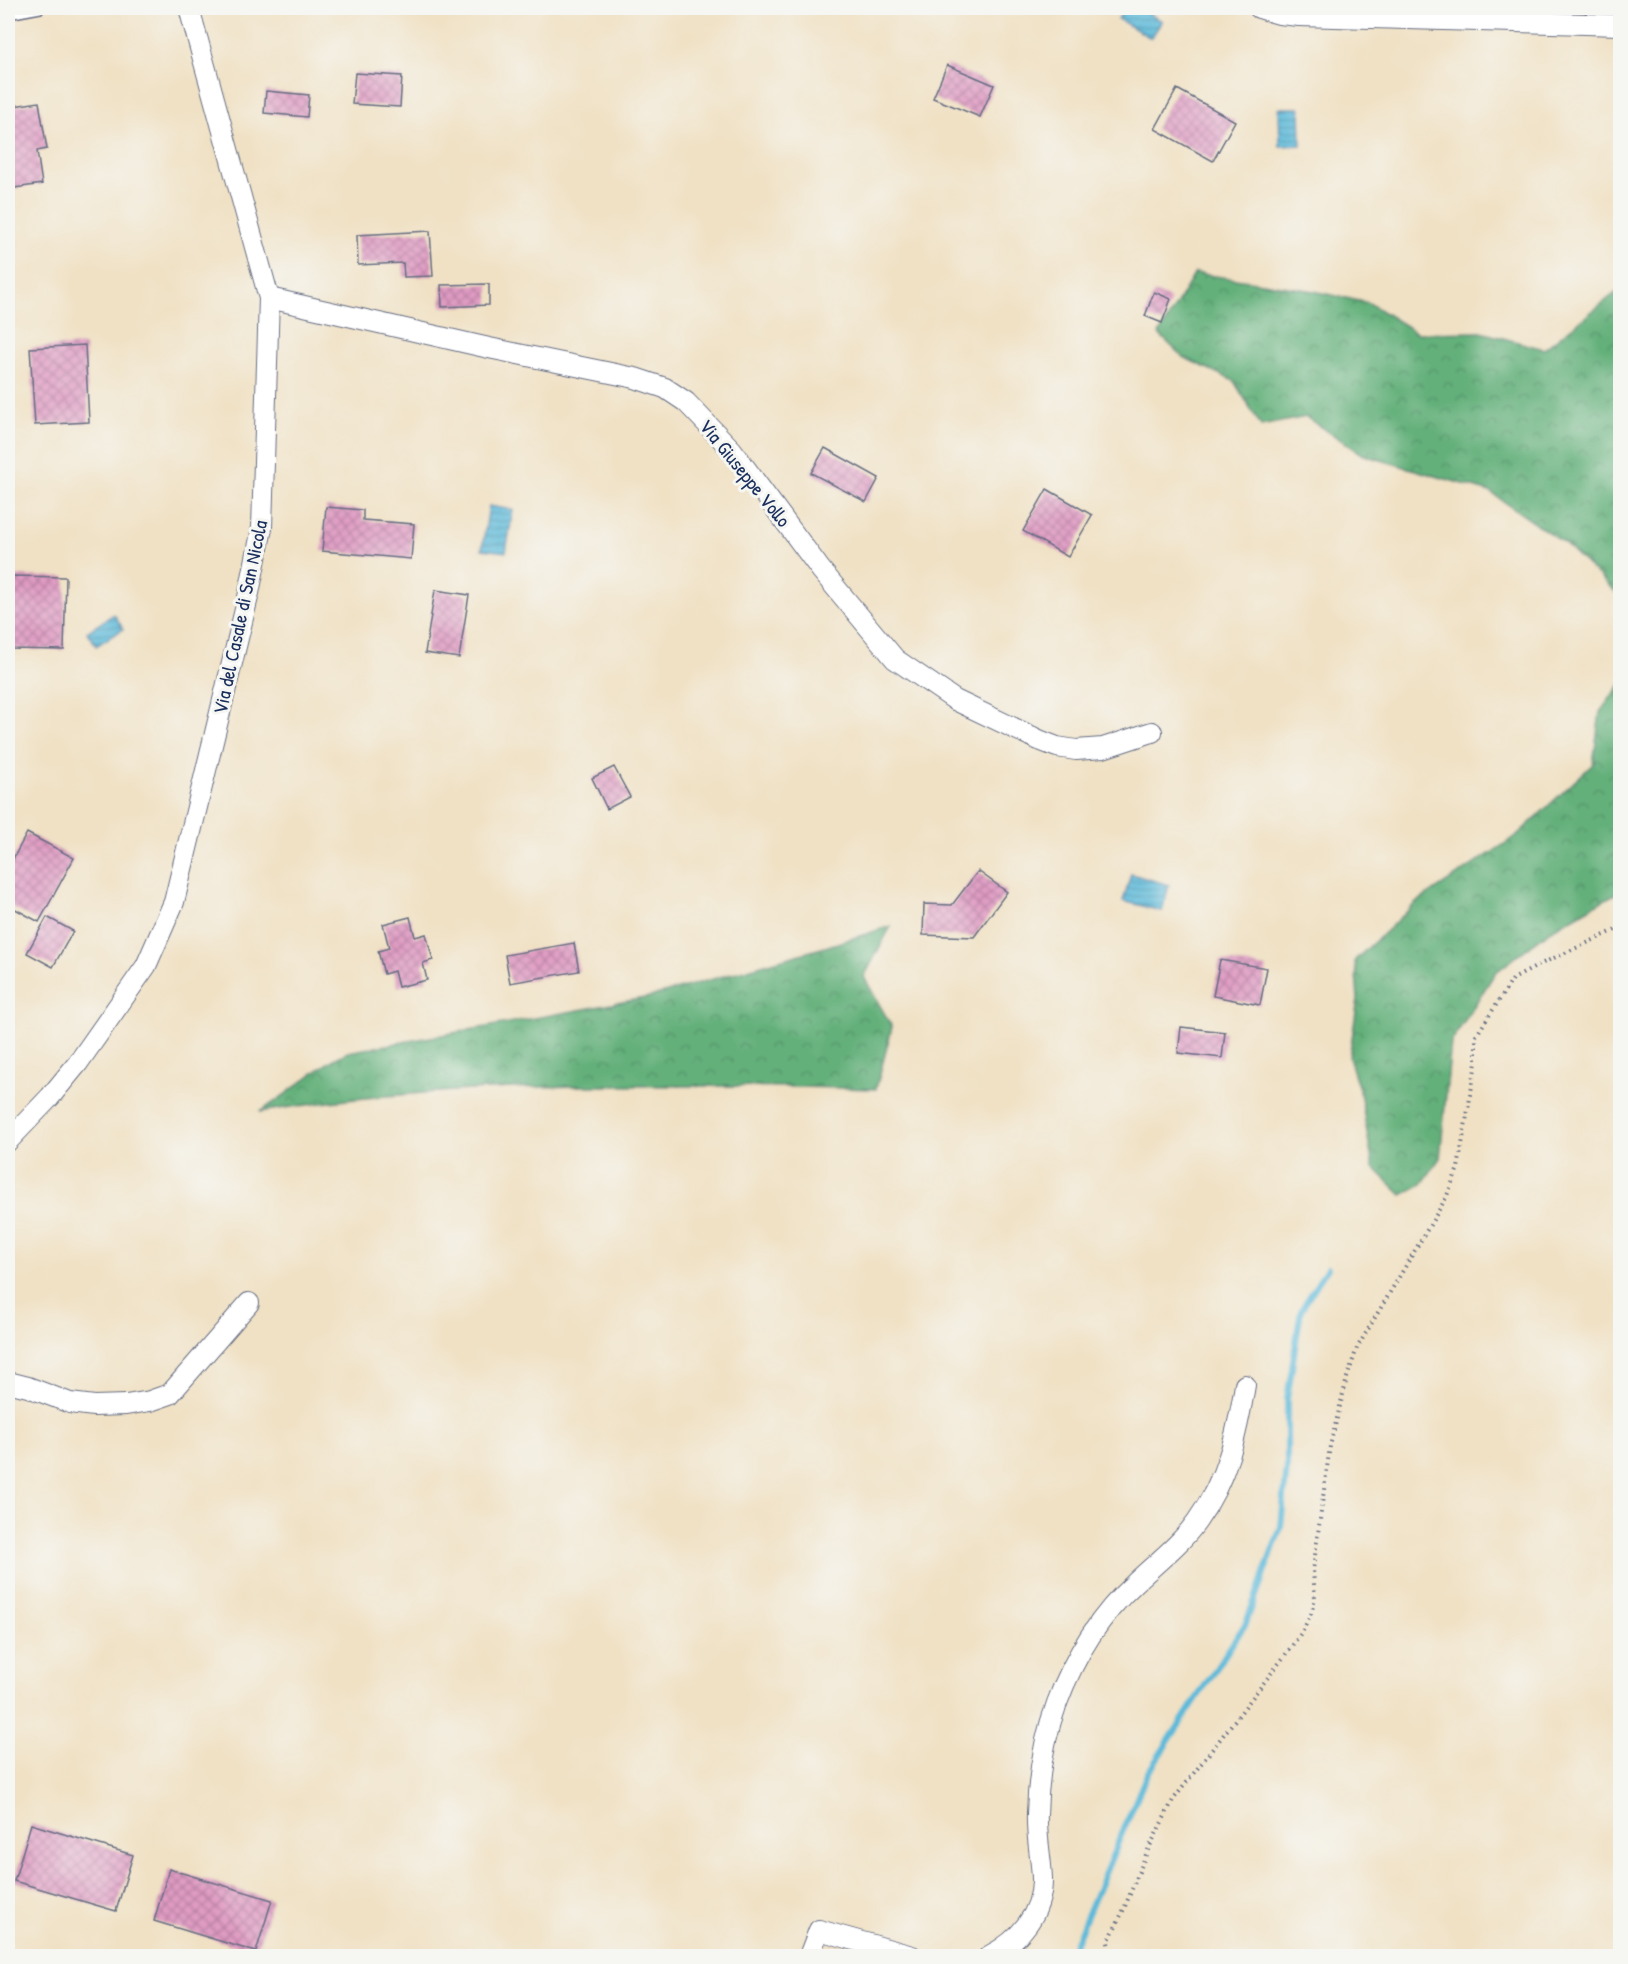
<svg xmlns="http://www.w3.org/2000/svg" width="1628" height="1964" font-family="'Patrick Hand',sans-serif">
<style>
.forest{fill:url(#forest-crowns);stroke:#3f706c;stroke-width:1.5}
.water{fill:url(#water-rules);stroke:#3b749c;stroke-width:1.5}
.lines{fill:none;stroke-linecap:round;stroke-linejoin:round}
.stream{stroke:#5bb9d9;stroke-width:6}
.building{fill:url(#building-cross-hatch)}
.lane-casing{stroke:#666d82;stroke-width:12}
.street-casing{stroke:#666d82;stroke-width:22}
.path{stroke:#666d82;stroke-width:4;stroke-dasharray:1.5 4.5;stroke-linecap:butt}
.lane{stroke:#fff;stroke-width:9}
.street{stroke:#fff;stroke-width:20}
.labels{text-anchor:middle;stroke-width:6;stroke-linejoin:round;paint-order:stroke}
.street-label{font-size:20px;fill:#1b2f5e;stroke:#f6f6f2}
</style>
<defs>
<pattern id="forest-crowns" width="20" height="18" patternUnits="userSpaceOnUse" patternTransform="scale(1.5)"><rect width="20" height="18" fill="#63b07a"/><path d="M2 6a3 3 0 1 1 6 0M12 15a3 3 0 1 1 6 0" fill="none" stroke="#519067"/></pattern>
<pattern id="water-rules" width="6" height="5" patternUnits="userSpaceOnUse" patternTransform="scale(1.5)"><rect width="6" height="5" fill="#5bb9d9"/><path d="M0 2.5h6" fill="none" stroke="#4a97b3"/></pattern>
<pattern id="building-cross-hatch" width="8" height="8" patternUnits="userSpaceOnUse" patternTransform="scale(1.5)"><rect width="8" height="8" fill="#e09bc3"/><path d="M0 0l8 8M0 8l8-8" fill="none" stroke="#b57fa2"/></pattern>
</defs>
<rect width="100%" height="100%" fill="#f6f6f2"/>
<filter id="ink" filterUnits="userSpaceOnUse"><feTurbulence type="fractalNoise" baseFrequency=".0167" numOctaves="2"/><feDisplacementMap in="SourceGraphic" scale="12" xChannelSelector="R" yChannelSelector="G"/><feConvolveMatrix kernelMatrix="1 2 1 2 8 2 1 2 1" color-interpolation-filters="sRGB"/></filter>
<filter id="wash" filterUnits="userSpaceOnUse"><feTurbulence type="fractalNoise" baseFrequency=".008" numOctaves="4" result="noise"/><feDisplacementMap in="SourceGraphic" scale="24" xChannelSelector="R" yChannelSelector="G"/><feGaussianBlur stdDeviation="1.35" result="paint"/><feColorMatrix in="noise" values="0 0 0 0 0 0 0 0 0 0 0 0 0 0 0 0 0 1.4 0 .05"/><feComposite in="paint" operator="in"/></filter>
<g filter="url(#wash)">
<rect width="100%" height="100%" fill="#f0e1c4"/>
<g class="forest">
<path d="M1195,273L1309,290L1369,303L1417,333L1481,332L1544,349L1618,291L1620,285V596L1565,544L1490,492L1364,455L1306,417L1261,426L1234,381L1183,357L1159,334Z"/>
<path d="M1620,685V891L1551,930L1495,973L1451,1042L1440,1158L1422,1184L1402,1195L1373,1167L1360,1092L1349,1058L1358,999L1355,960L1417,902L1515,837L1593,764L1600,712Z"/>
<path d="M891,926L864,977L892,1027L876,1089C777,1086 679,1085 580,1086C472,1088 365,1094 259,1112C290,1094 315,1067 348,1052L650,997L825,947Z"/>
</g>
<g class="water">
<path d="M1125,8H1139L1162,21L1151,38L1118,19Z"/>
<path d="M1279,108H1300L1301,145L1280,146Z"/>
<path d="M489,506L513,510L506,552L482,549Z"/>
<path d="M114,614L123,629L96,646L87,632Z"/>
<path d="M1131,874L1169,885L1162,911L1123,901Z"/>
</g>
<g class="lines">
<path class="stream" d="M1070,1956L1147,1774L1246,1623L1261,1582L1281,1527L1287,1468V1399L1301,1310L1327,1268"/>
</g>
<g id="blocks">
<g class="building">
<path d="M947,65L994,85L980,117L933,98Z"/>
<path d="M355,73L402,76L400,107L352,104Z"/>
<path d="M1177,89L1235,121L1213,161L1155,129Z"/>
<path d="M266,91L309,95L307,117L264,113Z"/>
<path d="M39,102L47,149L37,151L42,184L8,189V107Z"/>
<path d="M430,231L433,276L404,277L403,263L358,265L357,235Z"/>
<path d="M489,284V305L442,307L441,285Z"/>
<path d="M1154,292L1171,299L1162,323L1145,316Z"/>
<path d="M85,345L89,422L35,425L30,348Z"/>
<path d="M825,448L879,478L866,502L811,473Z"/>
<path d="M1047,489L1092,515L1068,557L1023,531Z"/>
<path d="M326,507L363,510V520L414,524L411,559L322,551Z"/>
<path d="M12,576L66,577L64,650L10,649Z"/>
<path d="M435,590L469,595L459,658L425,653Z"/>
<path d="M614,767L630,797L607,809L592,778Z"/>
<path d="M27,833L74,858L39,922L8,905V868Z"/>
<path d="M978,871L1007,892L974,937L923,935L924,904L952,905Z"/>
<path d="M47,917L73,931L53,967L27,953Z"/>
<path d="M410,917L415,937L426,934L433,960L423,963L427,980L398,987L394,971L384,974L378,951L389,948L383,924Z"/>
<path d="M574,943L579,971L510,983L505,955Z"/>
<path d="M1220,960L1267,968L1260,1005L1213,996Z"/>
<path d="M1181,1027L1225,1032L1222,1058L1178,1053Z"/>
<path d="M31,1824L133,1855L116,1911L14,1881Z"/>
<path d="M169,1869L272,1900L256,1952L154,1921Z"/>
</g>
</g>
</g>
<g filter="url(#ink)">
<use href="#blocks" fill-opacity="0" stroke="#666d82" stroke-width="1.5"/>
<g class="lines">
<defs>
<path id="lane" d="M8,14L40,8"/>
<g id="street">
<path d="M1259,8L1279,14L1299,16L1620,25"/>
<path d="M269,298L489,348L635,378L665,388L686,402L732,450L821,570L895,659L955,700L1039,740L1057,747L1076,750L1103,748L1152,732"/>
<path d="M8,1141L50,1097L78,1063L146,966L174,902L249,593L262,528L269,298L189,8"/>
<path d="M8,1382L28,1387L70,1403L94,1406L126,1405L150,1401L170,1394L249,1303"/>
<path d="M809,1956L819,1930L912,1956"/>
<path d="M989,1956C1019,1941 1043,1913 1042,1878C1041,1856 1036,1836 1037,1814C1038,1777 1044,1738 1057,1703C1074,1657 1100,1615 1136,1582C1157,1562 1181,1544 1197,1521C1227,1479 1237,1434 1245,1385"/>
</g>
</defs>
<use href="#lane" class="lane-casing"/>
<use href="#street" class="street-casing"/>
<path class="path" d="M1110,1956L1108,1942L1124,1909L1147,1852L1173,1800L1283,1658L1302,1632L1311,1614L1315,1598L1313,1570L1330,1446L1347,1378L1357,1348L1446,1198L1458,1168L1476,1063V1036L1513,979L1543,963L1620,928"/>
<use href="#lane" class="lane"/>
<use href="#street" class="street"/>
</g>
</g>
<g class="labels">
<g class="street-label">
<text transform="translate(745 473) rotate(51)" y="7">Via Giuseppe Vollo</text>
<text transform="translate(240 617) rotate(-78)" y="7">Via del Casale di San Nicola</text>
</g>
</g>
<rect width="1628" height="1964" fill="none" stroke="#f6f6f2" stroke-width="30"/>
</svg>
